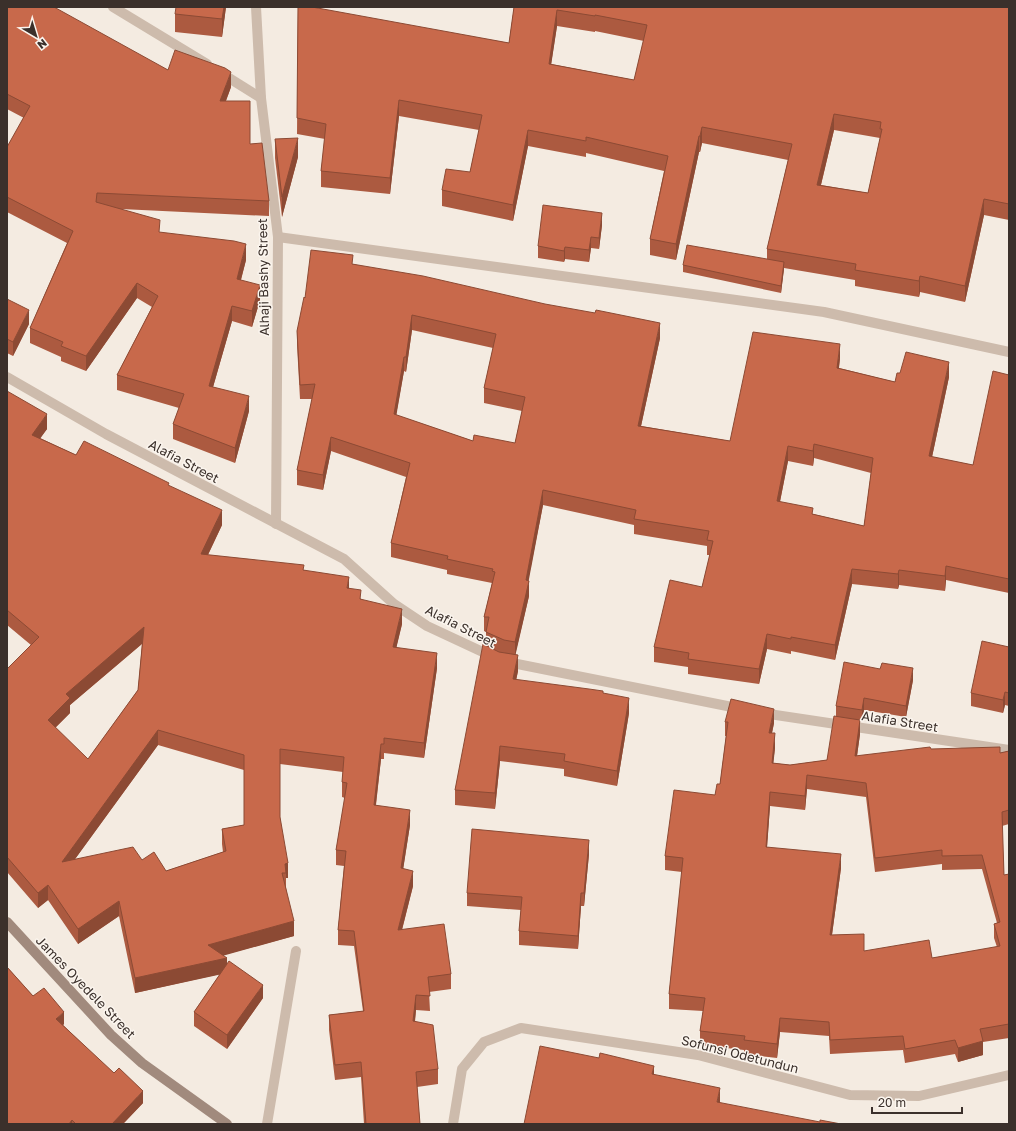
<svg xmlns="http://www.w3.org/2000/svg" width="1016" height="1131" font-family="'Golos Text',sans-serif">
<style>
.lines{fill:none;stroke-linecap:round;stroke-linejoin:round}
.street{stroke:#cdbbac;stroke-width:10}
.secondary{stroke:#a18a7d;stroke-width:10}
.wall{fill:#ac5a40;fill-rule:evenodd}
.shaded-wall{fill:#8c4a34}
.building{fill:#c8694b;stroke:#8c4a34;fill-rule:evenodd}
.labels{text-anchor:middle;stroke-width:3;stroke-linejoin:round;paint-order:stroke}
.street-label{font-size:13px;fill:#3b302b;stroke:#fbf5ee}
</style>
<rect width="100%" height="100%" fill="#f4ebe1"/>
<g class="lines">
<g class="street">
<path d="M113,7L207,64"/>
<path d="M256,7L261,98L278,237L276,524"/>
<path d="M221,73L261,98"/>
<path d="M278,237L824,312L1009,352"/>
<path d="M7,377L106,434L344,559L394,604L427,626L502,661L742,709"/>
<path d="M762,713L1009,750"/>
<path d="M267,1124L296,951"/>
<path d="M453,1124L462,1069L484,1042L521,1028L698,1055L850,1095L919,1096L1009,1075"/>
</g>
<path class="secondary" d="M7,922L111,1035L142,1063L227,1124"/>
</g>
<g class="wall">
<path d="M7,7L168,70L231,87L226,101L250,144L269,201V216L121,209L160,233L246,260L241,280L260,300L252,327L232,321L213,387L249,411L235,463L173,439V424L179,408L117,390V375L152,307L137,298L86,371L61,361V357L30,343V328L67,243L7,212V147L24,118L7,109Z"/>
<path d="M226,7L222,37L175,32V14Z"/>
<path d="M298,7L509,43L514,7H1009V220L984,215L965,302L920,292L919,297L855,286V280L784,268L781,293L683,272V265L767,259V249L788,160L702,143L700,152H699L676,260L650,255V239L664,171L586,153V157L528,146L513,221L442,206V190L470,172L479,130L399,116L390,194L321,187V171L325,139L297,134ZM557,26L595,32V31L644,41L634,80L551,64ZM834,130L880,138L868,193L821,185Z"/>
<path d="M275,139L298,157L282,217L275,158Z"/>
<path d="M602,225L599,249L591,248L589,262L565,259L564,262L538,258V246Z"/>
<path d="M353,264L660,338L641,426L730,441L840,358L839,368L895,382L900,373L949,377L932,457L973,465L1009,375V593L946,580L945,591L899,585L898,589L852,584L835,660L791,651V654L767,649L759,684L688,674V667L654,662V647L702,587L710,555H707V546L634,534V525L543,505L528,581L529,596L515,655L518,671L516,680L603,693L629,713L617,786L564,776V769L500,761L495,809L455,805V790L486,645V632L484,631V617L492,583L447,574V570L391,557V543L406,477L331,451L323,490L297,485V470L312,399H300L297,345V331L305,298ZM412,330L493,348L484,388V403L522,411L515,443L473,441L396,415L404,371L406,372ZM814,458L871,473L864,526L813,514L780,502L788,461L813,466Z"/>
<path d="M7,299L29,324L13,356L7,353Z"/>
<path d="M7,391L47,429L40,438L76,455L169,486L222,525L208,555L304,570L349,588L361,599L402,624L396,648L437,668L424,758L384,753V759H381L376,805L410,825L403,869L413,886L402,930L451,974V989L429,992L430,1011L416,1010L415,1022L438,1069V1084L417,1087L420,1124H364L361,1077L335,1080L329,1030V1015L363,1011L354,946L338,945V930L344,866L336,865V850L345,798L342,797V782L343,772L280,764V817L288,878H286V888L294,936L223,955L227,965L263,998L227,1049L194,1026V1012L220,974L135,993L119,916L78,944L48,900L38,908L7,872V669L31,645L7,625ZM142,644L138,690L88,759L55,728L70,713V705ZM158,745L244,770V825L222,829V844L223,852L166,871L142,860L75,859Z"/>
<path d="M1009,647V706L1005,705L1003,713L971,706V693Z"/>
<path d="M913,680L906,717L864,710L862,721H860V734L857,756L931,749L1000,753L1009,751V824L1002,826L1004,875L1009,874V1038L983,1042V1055L958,1062L955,1054L905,1063L903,1050L830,1054L829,1036L780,1032L777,1058L744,1054V1050L700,1045V1031L703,1011L669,1009V994L682,872L665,870V856L715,795L720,784L726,736H725V722L774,723L772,733L775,748L773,763L790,765L827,760L836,716V706ZM807,789L866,797L875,872L942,864V870L982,869L997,923L994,924V938L997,947L932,958L864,951L832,935L841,868L767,847L770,806L805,810Z"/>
<path d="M589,854L584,906H581L578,949L519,945V931L521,910L467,906V893Z"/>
<path d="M7,967L33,996L64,1024L63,1025L143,1103L123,1124H7Z"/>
</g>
<g class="shaded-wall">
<path d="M224,7H226L222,37V19Z"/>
<path d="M557,10V26L549,79V64Z"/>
<path d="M231,72V87L220,116V101Z"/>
<path d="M399,100V116L390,194V178Z"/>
<path d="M834,114V130L817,201V185Z"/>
<path d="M702,127V143L700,152V136Z"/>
<path d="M528,130V146L513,221V205Z"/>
<path d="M699,136V152L676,260V244Z"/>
<path d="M298,138V157L282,217V197Z"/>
<path d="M984,199V215L965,302V286Z"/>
<path d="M602,213V225L599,249V238Z"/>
<path d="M591,237V248L589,262V250Z"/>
<path d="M246,244V260L237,294V279Z"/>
<path d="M565,247V259L564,262V251Z"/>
<path d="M784,262V269L781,293V286Z"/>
<path d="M920,276V292L919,297V281Z"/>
<path d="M137,283V298L86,371V356Z"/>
<path d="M260,285V300L252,327V311Z"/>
<path d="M232,306V321L209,401V386Z"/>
<path d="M29,310V324L13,356V342Z"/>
<path d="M412,315V330L406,372V357Z"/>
<path d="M660,323V338L638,440V426Z"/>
<path d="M840,344V358L837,382V368Z"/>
<path d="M404,357V371L394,429V414Z"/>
<path d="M949,362V377L929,471V456Z"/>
<path d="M249,396V411L235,463V448Z"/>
<path d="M47,414V429L32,450V435Z"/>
<path d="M331,437V451L323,490V475Z"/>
<path d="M814,444V458L813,466V451Z"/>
<path d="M788,446V461L777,516V501Z"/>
<path d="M543,490V505L526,595V580Z"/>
<path d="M222,510V525L201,569V554Z"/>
<path d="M946,566V580L945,591V576Z"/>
<path d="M852,569V584L835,660V645Z"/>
<path d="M899,570V585L898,589V574Z"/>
<path d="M349,577V592L347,588Z"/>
<path d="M529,581V596L515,657V642Z"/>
<path d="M402,609V624L393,662V647Z"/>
<path d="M144,627V642L70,705V713L48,735V720L66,694Z"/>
<path d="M767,634V649L759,684V669Z"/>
<path d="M437,653V668L424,758V743Z"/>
<path d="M518,655V671L513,695V679Z"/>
<path d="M913,668V680L906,717V706Z"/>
<path d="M1005,692V705L1003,713V700Z"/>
<path d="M629,698V713L617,786V771Z"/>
<path d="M864,698V710L862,721V710Z"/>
<path d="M774,709V723L769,747V733Z"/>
<path d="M860,720V734L855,770V756Z"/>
<path d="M158,730V745L62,877V862Z"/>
<path d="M775,733V748L772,777V763Z"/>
<path d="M381,744V759L374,820V805Z"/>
<path d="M500,746V761L495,809V793Z"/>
<path d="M807,775V789L805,810V796Z"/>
<path d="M770,792V806L766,861V847Z"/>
<path d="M410,810V825L401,883V868Z"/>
<path d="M589,840V854L584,906V893Z"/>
<path d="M841,854V868L830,949V935Z"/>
<path d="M288,863V878H286V873L285,864Z"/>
<path d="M413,871V886L398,945V930Z"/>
<path d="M48,885V900L38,908V893Z"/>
<path d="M581,893V906L578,949V936Z"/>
<path d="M119,901V916L78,944V929Z"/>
<path d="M294,921V936L208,960V945Z"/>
<path d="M227,958V973L135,993V978Z"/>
<path d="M263,985V998L227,1049V1035Z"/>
<path d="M416,995V1010L413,1036V1021Z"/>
<path d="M64,1012V1024L56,1031V1019Z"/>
<path d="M780,1018V1032L777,1058V1044Z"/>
<path d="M983,1041V1055L958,1062V1048Z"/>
<path d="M654,1066V1080L652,1074Z"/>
<path d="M720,1088V1102L717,1117V1102Z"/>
<path d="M143,1091V1103L123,1124H112Z"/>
<path d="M72,1120V1124H69Z"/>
</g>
<g class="building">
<path d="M7,7H54L168,70L175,50L225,68L231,72L220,101H250V144L262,143L269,201L97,193L96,202L160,220L159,232L234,241L246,244L237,279L260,285L252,311L232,306L209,386L249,396L235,448L173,424L184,394L117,375L158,296L137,283L86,356L61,346L63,342L30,328L73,231L7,197V147L30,106L7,94Z"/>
<path d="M176,7H224L222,19L175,14Z"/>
<path d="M298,7H312L509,43L514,7H1009V204L984,199L965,286L920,276L919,281L855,270L856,264L767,249L792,144L702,127L700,136H699L676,244L650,239L668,156L586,137V141L528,130L513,205L442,190L446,169L470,172L482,115L399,100L390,178L321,171L326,124L297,118ZM557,10L595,16V15L647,25L634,80L549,64ZM834,114L881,122L880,129H882L868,193L817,185Z"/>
<path d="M298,138L282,197L275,139Z"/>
<path d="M543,205L602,213L599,238L591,237L589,250L565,247L564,251L538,246Z"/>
<path d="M687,245L784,262L781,286L683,265Z"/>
<path d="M311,250L353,255L352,264L423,276L545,304L595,313L596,310L660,323L638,426L730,441L753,332L840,344L837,368L895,382L897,373H900L906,352L949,362L929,456L973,465L993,371L1009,375V579L946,566L945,576L899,570L898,574L852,569L835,645L791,637V639L767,634L759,669L688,659L689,653L654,647L670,580L702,587L713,541L707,540L709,531L634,519L636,510L543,490L526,580L529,581L515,642L504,640L486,632L489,617H484L495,572L492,571L493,569L447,559L448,556L391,543L410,463L331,437L323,475L297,470L315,384L300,385L297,331L304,297L305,298ZM412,315L496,334L484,388L525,397L515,443L474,435L473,441L394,414L404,357H406ZM814,444L873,458L864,526L812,514L813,508L777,501L788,446L813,451Z"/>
<path d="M7,299L29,310L13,342L7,339Z"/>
<path d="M7,391L47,414L32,435L76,455L84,441L169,483L168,485L222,510L201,554L304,565L303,570L349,577L347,588L361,590L360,599L402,609L393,647L437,653L424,743L384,738V744H381L374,805L410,810L401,868L413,871L398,930L444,924L451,974L428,977L430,996L416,995L413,1021L433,1025L438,1069L416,1072L420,1124H366L361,1062L335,1065L329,1015L364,1011L354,931L338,930L346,851L336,850L347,783L342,782L344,757L280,749V817L288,863L285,864L286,873H282L294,921L208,945L227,958L135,978L119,901L78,929L48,885L38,893L7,857V669L39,637L7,610ZM144,627L138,690L88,759L48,720L70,698L66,694ZM158,730L244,755V825L222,829L226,851L166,871L154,852L142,860L133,847L62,862Z"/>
<path d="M982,641L1009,647V693L1005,692L1003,700L971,693Z"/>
<path d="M483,644L499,652L518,655L513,679L589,689L603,691V693L629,698L617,771L564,761L565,754L500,746L495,793L455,790Z"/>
<path d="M844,662L880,669L882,663L913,668L906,706L864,698L862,710L836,706Z"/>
<path d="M731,699L774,709L769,733H775L772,763L790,765L827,760L834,716L860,720L855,756L930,747L931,749L1000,747V753L1009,751V810L1002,812L1004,875L1009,874V1024L980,1029L983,1041L958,1048L955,1040L905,1049L903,1036L830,1040L829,1022L780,1018L777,1044L744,1040L745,1036L700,1031L705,998L669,994L683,858L665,856L674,790L715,795L717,784H720L728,722H725ZM807,775L866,783L875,858L942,850V856L982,855L1000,922L994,924L1000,946L932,958L929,940L864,951V934L830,935L841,854L766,847L770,792L805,796Z"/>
<path d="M472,829L589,840L584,893H581L578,936L519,931L522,897L467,893Z"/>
<path d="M229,961L263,985L227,1035L194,1012Z"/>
<path d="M7,967L33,996L44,988L64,1012L56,1019L114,1073L119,1068L143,1091L112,1124H76L72,1120L69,1124H9L7,1122Z"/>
<path d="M540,1046L599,1058L600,1053L654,1066L652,1074L720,1088L717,1102L820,1122V1120L841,1124H524Z"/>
</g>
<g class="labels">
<g class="street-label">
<text transform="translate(263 277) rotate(-91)" y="5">Alhaji Bashy Street</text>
<text transform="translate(184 461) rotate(28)" y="5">Alafia Street</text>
<text transform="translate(461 626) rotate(27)" y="5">Alafia Street</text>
<text transform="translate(900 721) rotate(9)" y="5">Alafia Street</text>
<text transform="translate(86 987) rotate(46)" y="5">James Oyedele Street</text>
<text transform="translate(740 1054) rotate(14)" y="5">Sofunsi Odetundun</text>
</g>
</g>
<rect width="1016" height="1131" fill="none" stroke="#3b302b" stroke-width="16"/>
<g transform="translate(36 36) rotate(142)" stroke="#fbf5ee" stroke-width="3" paint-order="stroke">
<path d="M0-3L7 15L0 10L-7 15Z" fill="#3b302b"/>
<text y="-6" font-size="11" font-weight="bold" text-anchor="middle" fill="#3b302b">N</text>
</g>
<path d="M872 1107v6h90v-6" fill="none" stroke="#3b302b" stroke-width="2"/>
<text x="878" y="1107" font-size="12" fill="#3b302b" stroke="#fbf5ee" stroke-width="3" paint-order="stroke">20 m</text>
</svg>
